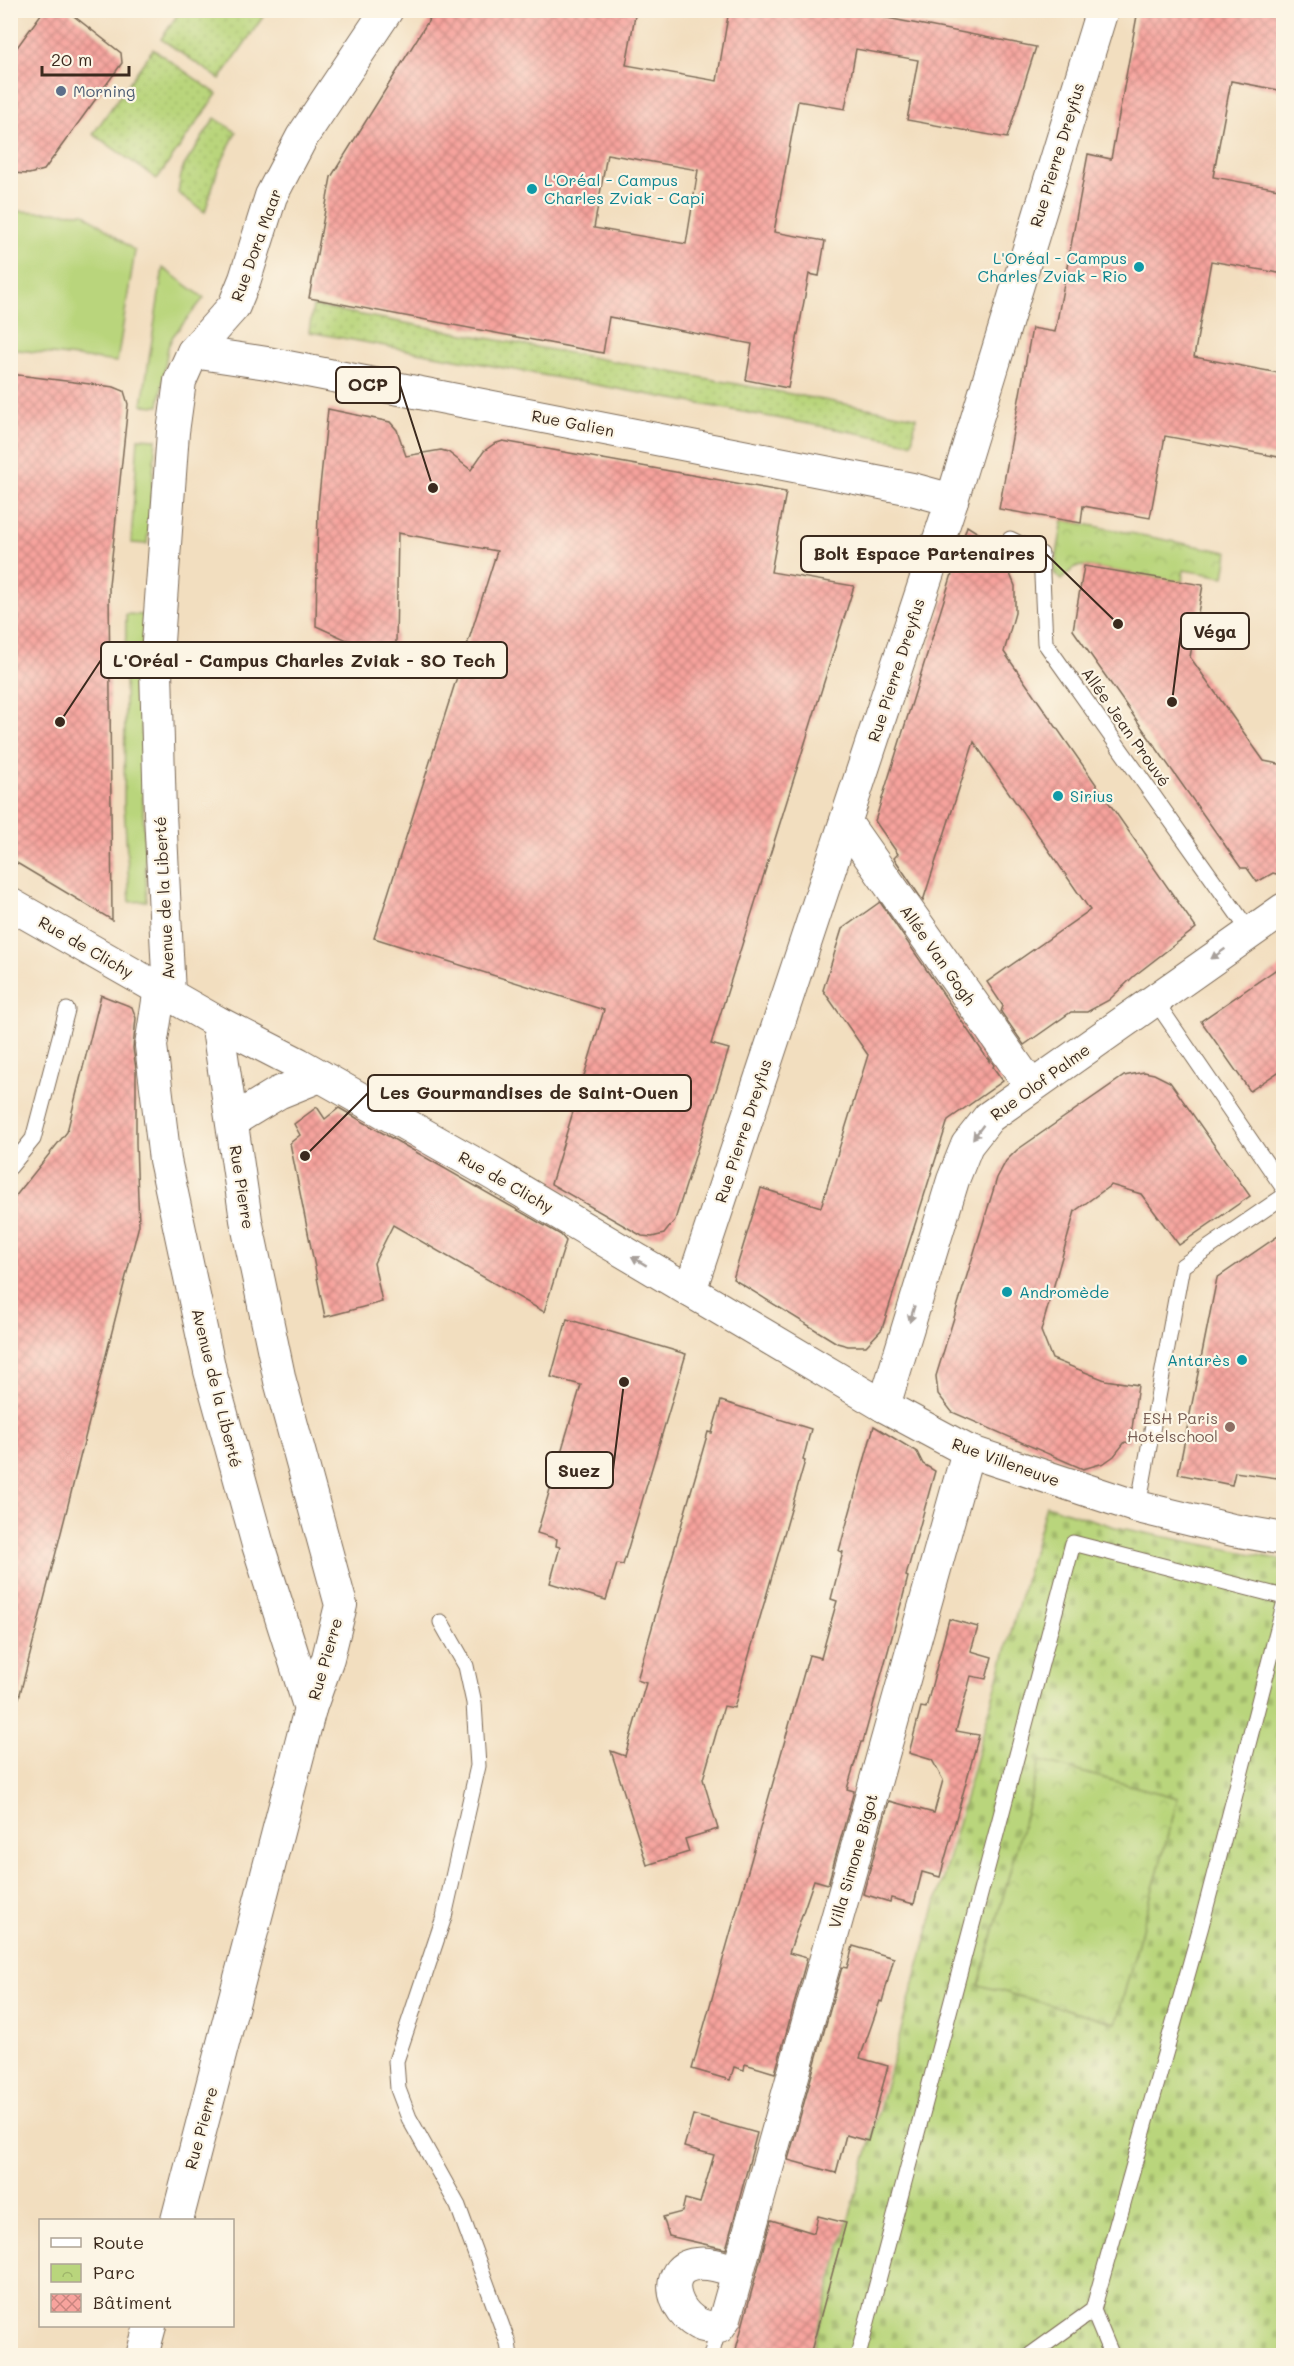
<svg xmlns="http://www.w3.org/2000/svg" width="1294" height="2366" font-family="Mali,sans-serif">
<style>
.grass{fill:url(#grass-dots);stroke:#7a804d;stroke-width:1.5}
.cemetery{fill:url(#cemetery-stones);stroke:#7a804d;stroke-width:1.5}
.park{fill:url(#park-crowns);stroke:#7a804d;stroke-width:1.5}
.garden{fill:#b9d57c;stroke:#7a804d;stroke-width:1.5}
.building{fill:url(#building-cross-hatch);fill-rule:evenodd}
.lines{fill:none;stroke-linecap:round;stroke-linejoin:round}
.service-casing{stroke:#7b6956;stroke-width:17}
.minor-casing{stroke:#7b6956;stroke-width:34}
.service{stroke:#fff;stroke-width:15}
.minor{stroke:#fff;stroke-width:32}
.oneway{fill:#a79f9a}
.service-dot{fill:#5c6f8a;stroke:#fcf5e5;stroke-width:2}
.culture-dot{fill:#0f9aa8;stroke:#fcf5e5;stroke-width:2}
.education-dot{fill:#8d6e63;stroke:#fcf5e5;stroke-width:2}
.labels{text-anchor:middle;stroke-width:4.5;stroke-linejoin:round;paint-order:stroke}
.service-label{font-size:16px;fill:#4e5e75;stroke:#fcf5e5;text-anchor:start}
.street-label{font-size:16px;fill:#3b2a1e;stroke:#fcf5e5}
.culture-label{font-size:16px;fill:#0d838f;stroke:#fcf5e5;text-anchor:start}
.education-label{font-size:16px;fill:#785e54;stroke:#fcf5e5;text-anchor:end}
.leader{fill:none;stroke:#3b2a1e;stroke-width:2}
.callout-dot{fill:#3b2a1e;stroke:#fcf5e5;stroke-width:2}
.callout{fill:#fcf5e5;stroke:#3b2a1e;stroke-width:2}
.callout-label{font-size:18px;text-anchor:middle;font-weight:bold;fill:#3b2a1e}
</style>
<defs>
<pattern id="grass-dots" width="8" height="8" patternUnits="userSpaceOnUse" patternTransform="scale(1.5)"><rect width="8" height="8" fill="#b9d57c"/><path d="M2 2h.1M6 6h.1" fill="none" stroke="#a0b76b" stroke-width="1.8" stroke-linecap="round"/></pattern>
<pattern id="cemetery-stones" width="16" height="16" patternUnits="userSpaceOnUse" patternTransform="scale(1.5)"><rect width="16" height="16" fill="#b9d57c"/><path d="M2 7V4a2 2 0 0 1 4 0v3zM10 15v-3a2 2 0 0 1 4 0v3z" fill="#a0b76b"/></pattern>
<pattern id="park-crowns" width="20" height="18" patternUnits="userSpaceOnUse" patternTransform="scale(1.5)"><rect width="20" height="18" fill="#b9d57c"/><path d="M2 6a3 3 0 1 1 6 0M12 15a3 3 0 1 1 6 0" fill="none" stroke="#a0b76b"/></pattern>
<pattern id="building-cross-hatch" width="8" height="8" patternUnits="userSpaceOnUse" patternTransform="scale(1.5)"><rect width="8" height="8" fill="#f7a39d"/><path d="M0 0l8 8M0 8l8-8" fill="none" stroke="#c9857f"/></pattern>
</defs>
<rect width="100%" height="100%" fill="#fcf5e5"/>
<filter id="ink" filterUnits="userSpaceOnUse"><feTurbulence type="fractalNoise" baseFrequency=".0167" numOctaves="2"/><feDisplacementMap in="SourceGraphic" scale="12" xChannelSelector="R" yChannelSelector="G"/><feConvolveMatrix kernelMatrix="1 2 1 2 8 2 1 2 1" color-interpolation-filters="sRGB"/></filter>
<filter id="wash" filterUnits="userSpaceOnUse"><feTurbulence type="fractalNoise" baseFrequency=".008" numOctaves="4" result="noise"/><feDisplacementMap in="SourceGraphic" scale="24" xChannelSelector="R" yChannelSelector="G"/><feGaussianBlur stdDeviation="1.35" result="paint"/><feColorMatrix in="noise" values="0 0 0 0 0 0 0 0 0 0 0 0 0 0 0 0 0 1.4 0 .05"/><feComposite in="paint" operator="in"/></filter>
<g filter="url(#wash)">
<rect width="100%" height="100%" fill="#f2debf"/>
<g class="grass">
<path d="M180,11V10L267,11L220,79L161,39Z"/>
<path d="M153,49L217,94L157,179L93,134Z"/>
<path d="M215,118L236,132L217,172L205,212L178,193L182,169Z"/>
<path d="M313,306L916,417L912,443L309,332Z"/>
</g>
<path class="cemetery" d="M1046,1505L1115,1527L1283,1560V2355L811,2356Z"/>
<g class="park">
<path d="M1063,520L1228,552L1224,577L1184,570L1182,582L1084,566L1075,567L1061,580L1054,573Z"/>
<path d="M1040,1761L1178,1798L1116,2023L979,1985Z"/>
</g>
<g class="garden">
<path d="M11,211L84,213L135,251L117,362L11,349Z"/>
<path d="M163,268L204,298L173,336L168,347L159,406L142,405Z"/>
<path d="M138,438L156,439L147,544L131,543Z"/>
<path d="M126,614L143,615C140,711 142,805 147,901L130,902L124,805Z"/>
</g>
<g id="blocks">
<g class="building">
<path d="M44,10H66L121,53L122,63L44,170L29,174L10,173V57Z"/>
<path d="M435,10H636L626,65L717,81L729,10H846L1036,47L1007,138L907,120L918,60L856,49L845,109L798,101L774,232L825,241L819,276L809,274L788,388L746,380L752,344L609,317L603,353L309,298L331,177ZM607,154L698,170L686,244L594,228Z"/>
<path d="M1138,10H1284V91L1231,81L1213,177L1284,190V274L1211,261L1194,357L1284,374V458L1165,436L1150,518L1083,506L1081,523L999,509L1032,328L1055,332L1088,154L1111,159Z"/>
<path d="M10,374L114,387L124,391L128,404L109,585L112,920L10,859Z"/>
<path d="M328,409L390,422L397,430L406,456L441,450L448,452L471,470L484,451L494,444L503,441L786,492L771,572L854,586L711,1044L729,1049L675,1220L664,1234L652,1237L642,1236L551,1184L604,1010L374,938L497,551L398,533L396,643L389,654L380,655L316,626L318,506Z"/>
<path d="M967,526L983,536L995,548L1006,564L1015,586V613L1004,652L1196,928L1134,976L1109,1000L1087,1012H1071L1024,1045L1001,1012L1003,1006L987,982L1090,910L974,742L923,901L894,858L898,854L875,821Z"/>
<path d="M1084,566L1203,585L1190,657L1264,761L1284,765V876L1273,873L1257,882L1247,868H1241L1073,630Z"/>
<path d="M880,902L989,1061V1058L994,1065L993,1067L1003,1081L948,1120L882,1329L866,1346H848L837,1343L733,1279L761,1188L821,1207L868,1055L823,990L842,929Z"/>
<path d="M1284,964V1068L1250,1091L1201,1021Z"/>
<path d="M101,995L132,1007L136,1018L133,1048L136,1069V1143L139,1225L19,1698L10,1697V1203L67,1132Z"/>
<path d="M1144,1072L1154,1074L1170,1082L1250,1196L1179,1245L1141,1194L1111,1185L1075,1211L1041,1331L1052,1359L1105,1380L1138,1385L1130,1443L1125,1442L1114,1456L1104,1463L1083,1469L952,1412L938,1394L936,1376L997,1178L1006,1161L1017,1150L1124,1076Z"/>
<path d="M317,1107L325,1119L339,1108L561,1235L566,1241L544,1312L393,1225L374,1263L382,1302L325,1317L290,1143L300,1135L294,1124Z"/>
<path d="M1284,1232V1436L1277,1478L1235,1472L1232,1485L1178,1474L1217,1278Z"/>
<path d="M567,1319L686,1354L623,1565L617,1564L606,1600L550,1583L560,1547L556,1546L557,1539L537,1533L581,1385L551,1377Z"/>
<path d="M721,1401L811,1429L803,1460L805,1461L734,1708L724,1706L703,1779L718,1829L685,1839L689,1852L647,1865L611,1751L625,1756L646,1683L637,1680L708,1432L712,1433Z"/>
<path d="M874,1426L917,1452L923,1464L935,1471L906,1576L908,1577L901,1604L863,1742H861L847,1789L854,1791L828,1884L814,1880L789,1953L807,1958L775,2073L745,2064L744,2070L734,2067L730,2080L692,2069L809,1655L821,1658L829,1629L837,1601L831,1599L843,1552L839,1551Z"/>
<path d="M949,1619L978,1627L971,1651L992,1657L986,1679L971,1676L956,1731L979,1735L940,1877L922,1872L914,1904L891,1898L890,1902L863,1894L889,1801L934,1813L943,1780L932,1760L909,1753L921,1707L926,1708Z"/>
<path d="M853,1946L894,1958L882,2002L880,2001L860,2058L888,2066L868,2141L846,2135L836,2173L788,2160L842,1967L847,1968Z"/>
<path d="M693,2115L757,2133L726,2249L669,2236L663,2217L682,2212L685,2199L700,2203L714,2155L684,2147Z"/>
<path d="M818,2216L846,2223L810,2355H745L746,2352L736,2349L771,2220L814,2233Z"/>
</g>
</g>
</g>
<g filter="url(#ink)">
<use href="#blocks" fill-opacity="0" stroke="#7b6956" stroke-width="1.5"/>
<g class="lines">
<defs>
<g id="service">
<path d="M1010,539L1041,554L1045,643L1250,932"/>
<path d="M1154,999L1284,1189"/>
<path d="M10,1167L33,1139L67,1010"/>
<path d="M1138,1507L1182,1266L1284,1196"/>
<path d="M441,1622L466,1666L474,1703L478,1766L444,1917L396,2061L398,2089L409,2118L458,2206L508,2343L510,2356"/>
<path d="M1093,2310L1112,2356"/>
<path d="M711,2356L719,2327"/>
<path d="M858,2356L1073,1543L1284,1597"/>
<path d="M1029,2356L1093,2310L1201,1926L1284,1605"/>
</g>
<g id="minor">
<path d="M193,352L267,363L912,489L952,500"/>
<path d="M846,823L1031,1086"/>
<path d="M10,904L217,1022L299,1064L481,1167L884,1406L968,1451L1138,1507L1233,1530L1284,1539"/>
<path d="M169,994L160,813L156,670L173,432L180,381L193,352L234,306L245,279L271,196L302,137L387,10"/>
<path d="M169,994L158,1001L151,1046L165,1160L210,1371L258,1545L310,1709"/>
<path d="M232,1121L278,1093L320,1076"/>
<path d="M690,1291L952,500L1102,10"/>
<path d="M884,1406L953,1180L967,1145L989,1117L1284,909"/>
<path d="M177,2220L310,1709L328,1658L341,1605L280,1381L246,1220L217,1022"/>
<path d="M738,2272C725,2268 711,2262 697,2264C654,2268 678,2333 719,2327L725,2318L738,2272L968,1451"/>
<path d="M142,2356L150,2326"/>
</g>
</defs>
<use href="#service" class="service-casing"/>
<use href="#minor" class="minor-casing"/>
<use href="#service" class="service"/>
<use href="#minor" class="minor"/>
</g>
<defs><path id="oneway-solid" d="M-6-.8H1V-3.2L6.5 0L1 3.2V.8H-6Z" transform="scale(1.5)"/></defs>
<g class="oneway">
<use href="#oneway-solid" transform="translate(1218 954) rotate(145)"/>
<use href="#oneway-solid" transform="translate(978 1132) rotate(127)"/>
<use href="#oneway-solid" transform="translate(639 1261) rotate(-149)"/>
<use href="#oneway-solid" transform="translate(912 1314) rotate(107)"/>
</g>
</g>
<circle class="service-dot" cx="61" cy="91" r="6"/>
<g class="culture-dot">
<circle cx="532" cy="189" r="6"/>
<circle cx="1139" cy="267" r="6"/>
<circle cx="1058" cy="796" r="6"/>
<circle cx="1007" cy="1292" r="6"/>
<circle cx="1242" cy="1360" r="6"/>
</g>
<circle class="education-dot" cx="1230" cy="1427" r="6"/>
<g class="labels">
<g class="service-label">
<text x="73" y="97">Morning</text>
</g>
<g class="street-label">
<text transform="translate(1057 155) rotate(-73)" y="6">Rue Pierre Dreyfus</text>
<text transform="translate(256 245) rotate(-70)" y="6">Rue Dora Maar</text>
<text transform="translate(573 423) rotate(11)" y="6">Rue Galien</text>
<text transform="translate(896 670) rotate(-72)" y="6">Rue Pierre Dreyfus</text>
<text transform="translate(1126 727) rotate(55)" y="6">Allée Jean Prouvé</text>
<text transform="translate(164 898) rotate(-93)" y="6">Avenue de la Liberté</text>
<text transform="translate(86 947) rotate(30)" y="6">Rue de Clichy</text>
<text transform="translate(938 955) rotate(55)" y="6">Allée Van Gogh</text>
<text transform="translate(1040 1082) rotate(-36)" y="6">Rue Olof Palme</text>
<text transform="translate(743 1131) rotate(-72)" y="6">Rue Pierre Dreyfus</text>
<text transform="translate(506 1182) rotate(30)" y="6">Rue de Clichy</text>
<text transform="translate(242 1187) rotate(81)" y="6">Rue Pierre</text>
<text transform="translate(217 1388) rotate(76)" y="6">Avenue de la Liberté</text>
<text transform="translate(1006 1462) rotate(20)" y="6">Rue Villeneuve</text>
<text transform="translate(325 1659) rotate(-74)" y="6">Rue Pierre</text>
<text transform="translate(853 1861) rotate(-74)" y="6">Villa Simone Bigot</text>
<text transform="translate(201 2128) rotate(-75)" y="6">Rue Pierre</text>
</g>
<g class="culture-label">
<text x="544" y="186">L'Oréal - Campus<tspan x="544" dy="18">Charles Zviak - Capi</tspan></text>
<text x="1127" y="264" text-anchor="end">L'Oréal - Campus<tspan x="1127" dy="18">Charles Zviak - Rio</tspan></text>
<text x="1070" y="802">Sirius</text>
<text x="1019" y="1298">Andromède</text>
<text x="1230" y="1366" text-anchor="end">Antarès</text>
</g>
<g class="education-label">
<text x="1218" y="1424">ESH Paris<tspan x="1218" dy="18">Hotelschool</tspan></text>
</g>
</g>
<path class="leader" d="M433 488L400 385M1118 624L1046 554M1172 702L1181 631M60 722L101 660M305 1156L368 1093M624 1382L613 1470"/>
<g class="callout-dot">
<circle cx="433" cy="488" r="6"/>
<circle cx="1118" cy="624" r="6"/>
<circle cx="1172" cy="702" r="6"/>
<circle cx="60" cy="722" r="6"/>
<circle cx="305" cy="1156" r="6"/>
<circle cx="624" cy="1382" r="6"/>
</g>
<g class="callout">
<rect x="336" y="367" width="64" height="36" rx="6"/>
<rect x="801" y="536" width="245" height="36" rx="6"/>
<rect x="1181" y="613" width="68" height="36" rx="6"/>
<rect x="101" y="642" width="406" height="36" rx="6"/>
<rect x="368" y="1075" width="323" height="36" rx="6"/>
<rect x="546" y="1452" width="67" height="36" rx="6"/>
</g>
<g class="callout-label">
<text x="368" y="391">OCP</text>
<text x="924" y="560">Bolt Espace Partenaires</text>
<text x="1215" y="638">Véga</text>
<text x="304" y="667">L'Oréal - Campus Charles Zviak - SO Tech</text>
<text x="529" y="1099">Les Gourmandises de Saint-Ouen</text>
<text x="579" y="1477">Suez</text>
</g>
<rect width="1294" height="2366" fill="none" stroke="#fcf5e5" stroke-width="36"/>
<rect x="39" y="2219" width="195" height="108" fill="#fcf5e5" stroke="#afa495" stroke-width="1.5"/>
<rect x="51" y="2238" width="30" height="9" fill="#ffffff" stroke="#afa495" stroke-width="1.5"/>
<text x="93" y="2249" font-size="18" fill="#3b2a1e">Route</text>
<rect x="51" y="2264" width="30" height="18" fill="url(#park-crowns)" stroke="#afa495" stroke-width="1.5"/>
<text x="93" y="2279" font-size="18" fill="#3b2a1e">Parc</text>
<rect x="51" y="2294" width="30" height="18" fill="url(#building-cross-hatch)" stroke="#afa495" stroke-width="1.5"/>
<text x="93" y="2309" font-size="18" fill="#3b2a1e">Bâtiment</text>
<path d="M42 66v9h87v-9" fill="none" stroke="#3b2a1e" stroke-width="3"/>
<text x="51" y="66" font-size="18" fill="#3b2a1e" stroke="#fcf5e5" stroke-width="4.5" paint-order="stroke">20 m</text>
</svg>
